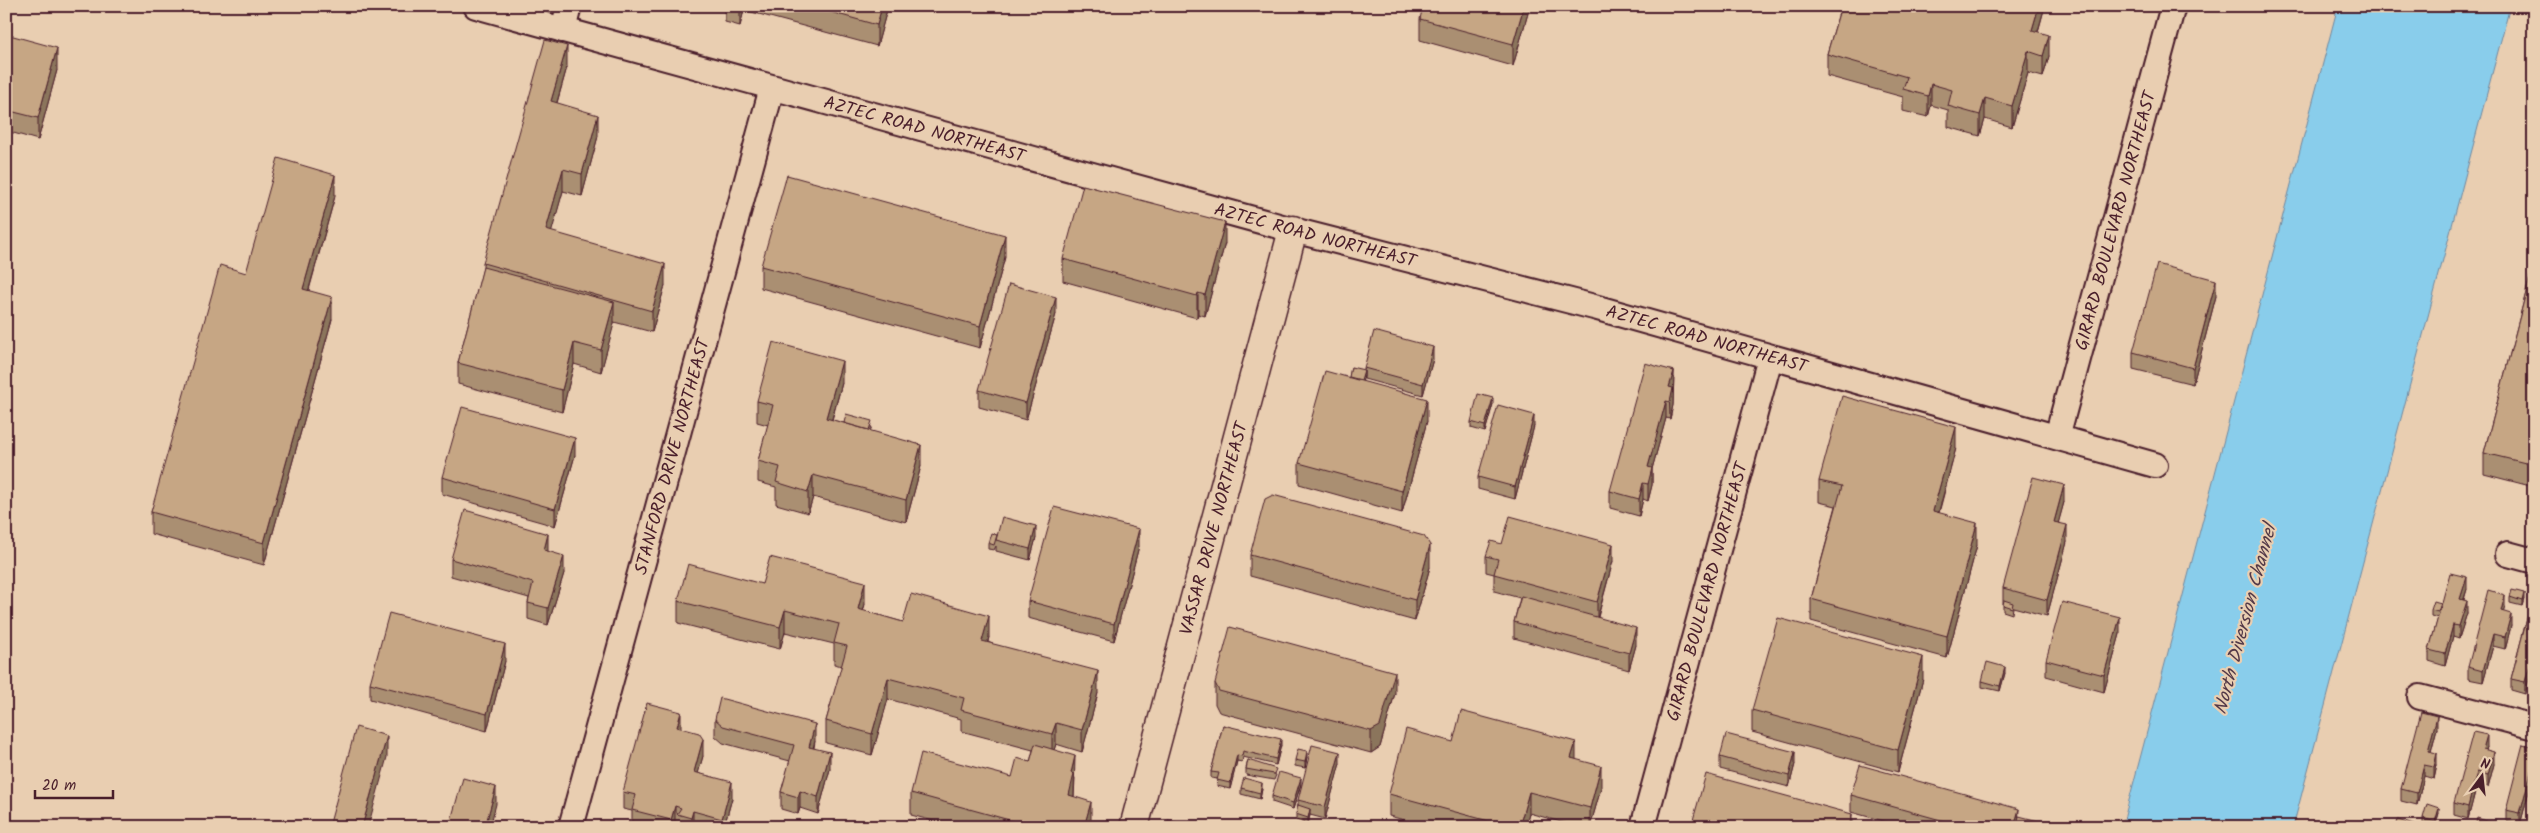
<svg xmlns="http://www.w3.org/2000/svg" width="2540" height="833" font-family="Kalam,sans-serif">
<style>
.water{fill:#89cdeb;stroke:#70879e}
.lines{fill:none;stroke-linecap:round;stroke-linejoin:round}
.street-casing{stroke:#4a1f2b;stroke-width:28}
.secondary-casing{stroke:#4a1f2b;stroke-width:31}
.street{stroke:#e9ceb1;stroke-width:24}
.secondary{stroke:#e9ceb1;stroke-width:28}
.wall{fill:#aa8f72;stroke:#4a1f2b}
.shaded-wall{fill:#8b745c;stroke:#4a1f2b}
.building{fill:#c6a684;stroke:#4a1f2b}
.labels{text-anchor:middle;stroke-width:4.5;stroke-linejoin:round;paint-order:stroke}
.street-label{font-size:18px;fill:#4a1f2b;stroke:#e9ceb1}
.water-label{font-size:19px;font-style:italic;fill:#533948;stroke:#e9ceb1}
</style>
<rect width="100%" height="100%" fill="#e9ceb1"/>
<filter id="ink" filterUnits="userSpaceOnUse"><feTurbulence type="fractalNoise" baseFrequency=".02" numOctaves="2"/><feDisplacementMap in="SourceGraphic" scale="10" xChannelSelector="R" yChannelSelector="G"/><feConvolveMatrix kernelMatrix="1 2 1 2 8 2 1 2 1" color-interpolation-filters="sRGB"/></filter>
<g filter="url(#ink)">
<path class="water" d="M2338,6H2510L2293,827H2122Z"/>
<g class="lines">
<defs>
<g id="street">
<path id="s1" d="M476,6L1293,230L1594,307L2155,465"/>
<path d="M563,30L569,6"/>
<path id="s2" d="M2057,437L2173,6"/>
<path d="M2508,554L2534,561"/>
<path d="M2420,697L2534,727"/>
<path id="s3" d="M571,827L772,88"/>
<path id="s4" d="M1643,827L1770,358"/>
</g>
<g id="secondary">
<path id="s5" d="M1134,827L1293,230"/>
</g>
</defs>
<use href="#street" class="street-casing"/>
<use href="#secondary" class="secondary-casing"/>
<use href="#street" class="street"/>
<use href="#secondary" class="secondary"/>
</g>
<g class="wall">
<path d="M725,6H888L877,46L744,10L740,26L725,22Z"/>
<path d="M1530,6L1513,66L1420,40V19Z"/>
<path d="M1841,6H2045L2038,32L2049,56L2043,77L2028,73L2012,127L1985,119L1980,136L1948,127V110L1931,105L1928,117L1903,111V97L1827,76V54Z"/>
<path d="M6,34L57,70L38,140L10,132L6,144Z"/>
<path d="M567,67L557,103L598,136L582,196L563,191L551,232L665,285L652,332L614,322L601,372L574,364L562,412L458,384V363L483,268V263Z"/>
<path d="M335,196L309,290L332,319L264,565L151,534V512L246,273Z"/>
<path d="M1225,243L1205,316L1198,314L1197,318L1063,281V259Z"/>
<path d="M1005,257L980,348L761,288V266Z"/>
<path d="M2534,262V487L2484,474V453Z"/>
<path d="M2216,296L2193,384L2133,369V352Z"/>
<path d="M1056,314L1026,420L979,407V390Z"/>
<path d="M1433,359L1423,395L1364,379V368Z"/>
<path d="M1351,367L1364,376L1362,381L1427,421L1402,513L1299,484V463L1349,378Z"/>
<path d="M1674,371L1673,405L1670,419L1666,418L1652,469V485L1648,501L1643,499L1639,516L1610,508V491Z"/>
<path d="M842,383L832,420L844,423L872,427L870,431L921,466L906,522L813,497L808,513L776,504V487L758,482V461L768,425L757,422V401Z"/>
<path d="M1493,404L1485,432L1471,428V422Z"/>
<path d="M1534,426L1515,499L1478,489V477Z"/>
<path d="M1956,448L1939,513L1977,545L1947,658L1811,621V599L1836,506L1819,502V481Z"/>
<path d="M575,455L555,526L442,494V477Z"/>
<path d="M2064,502L2058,523L2067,542L2047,616L2013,607L2012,614L2003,611V588Z"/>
<path d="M997,535L1036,538L1030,560L996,551V546L994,550L988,549V543Z"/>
<path d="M1502,544L1613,561L1598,617L1636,645L1629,670L1514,638V622L1520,598L1494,591V574L1486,572V556Z"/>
<path d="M1139,546L1114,641L1028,618V601Z"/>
<path d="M548,552L564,573L548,625L528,619V603L529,598L451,576V559Z"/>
<path d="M1250,555L1430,567L1415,621L1250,576Z"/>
<path d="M762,584L865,604L863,611L903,622L989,637L988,642L1098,693L1082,752L1056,744L1054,750L1075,778L1074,797L1091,823L1090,827H956L911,815V793L1012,777L1030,762L1033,750L961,731V719L888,699L872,755L826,743V721L842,666L834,664V644L785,632L780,649L678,623V601Z"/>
<path d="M2467,589L2464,600L2467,613L2459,638L2453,636L2445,666L2429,661V650L2438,618L2431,616V610L2441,607Z"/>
<path d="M2510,597L2524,599L2522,606L2510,603Z"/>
<path d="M2505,606L2503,612L2511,626L2505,649L2493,646L2483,682L2468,679V667Z"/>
<path d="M2528,614L2525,694L2511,690V679Z"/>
<path d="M2120,634L2104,692L2046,676V660Z"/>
<path d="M505,661L487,731L370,699V683Z"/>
<path d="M2005,673L2000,691L1982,687V681Z"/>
<path d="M1923,679L1898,772L1752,732V710Z"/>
<path d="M1215,683L1395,693L1380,747L1371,753L1219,712L1215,704Z"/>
<path d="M715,719L815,741L814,748L830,769L818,814L800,808L798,814L781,809V792L790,761L723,743L715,736Z"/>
<path d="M1223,725L1281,745L1276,765L1243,757L1242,762L1237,761L1230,789L1217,786L1218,779L1211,778V772Z"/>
<path d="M2437,728L2431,752L2437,765L2434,779L2424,776L2417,805L2401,801V789Z"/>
<path d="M681,729L703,756L698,773L732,798L724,827H677V824L675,823L674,827H632V811L623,809V792Z"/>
<path d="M1453,742L1576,760L1601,788L1590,827H1579L1529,813L1525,827H1431L1389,816V794Z"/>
<path d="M2487,747L2486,750L2494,764L2488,787L2477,784L2468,819L2454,815V803Z"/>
<path d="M2534,747V772L2520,825L2506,821V810Z"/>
<path d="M1307,757L1305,768L1295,766V760Z"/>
<path d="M1720,757L1795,764L1789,787L1720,769Z"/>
<path d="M1248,760L1276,775L1274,780L1246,775V769Z"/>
<path d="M1340,763L1325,819L1310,815L1308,824L1296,820V814L1298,805V800Z"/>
<path d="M1301,784L1293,809L1272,802V796Z"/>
<path d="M1241,788L1262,789L1260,799L1241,794Z"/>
<path d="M1851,795L2019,819L2062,827H1905L1851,812Z"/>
<path d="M2439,813L2435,827H2431L2423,824V818Z"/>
</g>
<g class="shaded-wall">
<path d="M740,6H744V10L740,26Z"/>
<path d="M882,6H888L877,46V25Z"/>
<path d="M1524,6H1530L1513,66V44Z"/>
<path d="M2039,6H2045L2032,52V30Z"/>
<path d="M2049,35V56L2043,77V56Z"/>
<path d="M567,46V67L551,123V101Z"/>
<path d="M57,48V70L38,140V118Z"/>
<path d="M2028,51V73L2012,127V106Z"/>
<path d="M1931,84V105L1928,117V96Z"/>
<path d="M1985,98V119L1980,136V115Z"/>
<path d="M10,111V132L6,144V123Z"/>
<path d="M598,115V136L582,196V174Z"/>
<path d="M563,169V191L546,252V230Z"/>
<path d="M335,175V196L303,310V289Z"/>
<path d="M1225,222V243L1205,316V295Z"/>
<path d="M1005,235V257L980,348V326Z"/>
<path d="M665,264V285L652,332V311Z"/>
<path d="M2216,280V296L2193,384V368Z"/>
<path d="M1198,293V314L1197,318V296Z"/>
<path d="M332,297V319L264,565V543Z"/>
<path d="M1056,297V314L1026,420V403Z"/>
<path d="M614,302V324L601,372V350Z"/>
<path d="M574,343V364L562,412V390Z"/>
<path d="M1433,347V359L1423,395V384Z"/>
<path d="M842,361V383L826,440V418Z"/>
<path d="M1364,370V376L1361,386V380Z"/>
<path d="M1674,371L1673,405L1670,419L1669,387Z"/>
<path d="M1493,398V404L1485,432V426Z"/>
<path d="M1427,399V421L1402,513V491Z"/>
<path d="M1666,401V418L1652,469V485L1648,501V467Z"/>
<path d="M1534,415V426L1515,499V487Z"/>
<path d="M1956,427V448L1933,533V511Z"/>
<path d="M575,438V455L555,526V509Z"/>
<path d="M921,445V466L906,522V500Z"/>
<path d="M813,475V497L808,513V492Z"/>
<path d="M1643,483V499L1639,516V499Z"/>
<path d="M2064,485V502L2054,539V522Z"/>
<path d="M1977,523V545L1947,658V636Z"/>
<path d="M2067,525V542L2047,616V600Z"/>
<path d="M1036,526V538L1030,560V549Z"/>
<path d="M1139,529V546L1114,641V624Z"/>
<path d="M548,534V551L544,567V550Z"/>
<path d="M1613,544V561L1597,619V602Z"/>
<path d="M1430,545V567L1415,621V600Z"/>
<path d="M564,556V573L548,625V608Z"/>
<path d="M2467,577V589L2460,611V599Z"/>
<path d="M865,582V604L858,631V609Z"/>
<path d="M2524,593V599L2522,606V601Z"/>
<path d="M2505,595V606L2501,623V611Z"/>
<path d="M2467,601V613L2459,638V626Z"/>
<path d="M785,610V632L780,649V627Z"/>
<path d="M2511,614V626L2505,649V637Z"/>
<path d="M989,616V637L982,662V641Z"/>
<path d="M2120,617V634L2104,692V675Z"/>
<path d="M2453,625V636L2445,666V654Z"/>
<path d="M1636,628V645L1629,670V653Z"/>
<path d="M2493,634V646L2483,682V671Z"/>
<path d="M505,644V661L487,731V714Z"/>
<path d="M2534,650V662L2525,694V682Z"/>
<path d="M1923,657V679L1898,772V750Z"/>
<path d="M2005,667V673L2000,691V686Z"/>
<path d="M1098,671V693L1082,752V730Z"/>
<path d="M1395,672V693L1380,747L1371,753V731Z"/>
<path d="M888,678V699L872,755V734Z"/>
<path d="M681,712V729L677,727Z"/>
<path d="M2437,716V728L2428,762V751Z"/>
<path d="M1056,723V744L1052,756V734Z"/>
<path d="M815,724V741L809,763V747Z"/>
<path d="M2487,735V747L2483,761V749Z"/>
<path d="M387,736V757L368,827H362Z"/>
<path d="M703,739V756L694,788V772Z"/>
<path d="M1281,739V745L1276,765V759Z"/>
<path d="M1576,742V763L1571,758Z"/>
<path d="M1307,751V757L1305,768V762Z"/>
<path d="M830,752V769L818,814V797Z"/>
<path d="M1340,752V763L1325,819V807Z"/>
<path d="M1795,752V764L1789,787V776Z"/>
<path d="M2494,752V764L2488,787V775Z"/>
<path d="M2437,753V765L2434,779V767Z"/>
<path d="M1237,755V761L1230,789V783Z"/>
<path d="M1075,756L1074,795L1069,817V795L1071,773Z"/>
<path d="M2534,760V772L2520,825V813Z"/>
<path d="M2424,765V776L2417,805V793Z"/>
<path d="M1601,766V788L1590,827V808Z"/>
<path d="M2477,772V784L2468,819V807Z"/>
<path d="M1301,778V784L1293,809V803Z"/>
<path d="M732,782V798L724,827H722V819Z"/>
<path d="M1262,783V789L1260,799V793Z"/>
<path d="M496,787V804L490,827H485Z"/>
<path d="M800,791V808L798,814V797Z"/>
<path d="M1529,792V813L1525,827H1519Z"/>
<path d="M1091,802V823L1090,827H1084Z"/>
<path d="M675,806V823L674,827H671V820Z"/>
<path d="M2439,808V813L2435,827V822Z"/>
<path d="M1310,809V815L1308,824V818Z"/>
<path d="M2019,809L2018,827H2014Z"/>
<path d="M693,811V827H691V818Z"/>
<path d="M1852,814V827H1849Z"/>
</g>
<g class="building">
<path d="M809,6H882L877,25Z"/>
<path d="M1423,6H1524L1513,44L1420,19Z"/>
<path d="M1841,6H2039L2032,30L2049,35L2043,56L2028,51L2012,106L1985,98L1980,115L1948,106L1952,90L1931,84L1928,96L1903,89L1907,77L1827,54Z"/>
<path d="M6,34L57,48L38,118L10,111L6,123Z"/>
<path d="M545,40L567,46L551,101L598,115L582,174L563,169L546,230L665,264L652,311L483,263Z"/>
<path d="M278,158L335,175L303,289L332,297L264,543L151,512L220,265L246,273Z"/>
<path d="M787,175L1005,235L980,326L761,266Z"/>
<path d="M1083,185L1225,222L1205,295L1198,293L1197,296L1063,259Z"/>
<path d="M2534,262V465L2484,453Z"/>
<path d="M2157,264L2216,280L2193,368L2133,352Z"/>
<path d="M483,267L614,302L601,350L574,343L562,390L458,363Z"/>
<path d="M1009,284L1056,297L1026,403L979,390Z"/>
<path d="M1374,331L1433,347L1423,384L1364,368Z"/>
<path d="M773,342L842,361L826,418L921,445L906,500L813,475L808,492L776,482L780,467L758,461L773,405L757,401Z"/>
<path d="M1645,363L1674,371L1669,387L1673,388L1670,402L1666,401L1648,467L1652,468L1648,484L1643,483L1639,499L1610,491Z"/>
<path d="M1351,367L1364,370L1361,380L1349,377Z"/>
<path d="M1325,371L1427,399L1402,491L1299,463Z"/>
<path d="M1478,394L1493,398L1485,426L1471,422Z"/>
<path d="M1842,396L1956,427L1933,511L1977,523L1947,636L1811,599L1842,486L1819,481Z"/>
<path d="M1498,405L1534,415L1515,487L1478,477Z"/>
<path d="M462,407L575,438L555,509L442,477Z"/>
<path d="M846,414L872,421L869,430L844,423Z"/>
<path d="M2033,477L2064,485L2054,522L2067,525L2047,600L2003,588Z"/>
<path d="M1273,495L1424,536L1430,545L1415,600L1250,555L1265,499Z"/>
<path d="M1054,507L1139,529L1114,624L1028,601Z"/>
<path d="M465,510L548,534L544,550L564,556L548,608L528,603L533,583L451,559Z"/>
<path d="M1510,516L1613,544L1597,602L1494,574L1498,559L1486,556L1491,541L1502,544Z"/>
<path d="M1002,517L1036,526L1030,549L996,540Z"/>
<path d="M991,533L997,535L994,545L988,543Z"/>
<path d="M770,557L865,582L858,609L903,622L911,594L989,616L982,641L1098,671L1082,730L1056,723L1052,734L961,710L964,698L888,678L872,734L826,721L847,646L834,643L839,624L785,610L780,627L678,601L688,564L762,584Z"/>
<path d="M2450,573L2467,577L2460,599L2467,601L2459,626L2453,625L2445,654L2429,650Z"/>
<path d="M2488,590L2505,595L2501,611L2511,614L2505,637L2493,634L2483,671L2468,667Z"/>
<path d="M2512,590L2524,593L2522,601L2510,597Z"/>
<path d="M1521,596L1636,628L1629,653L1514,622Z"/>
<path d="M2004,600L2013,603L2012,608L2003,605Z"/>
<path d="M2434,601L2441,603L2438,612L2431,610Z"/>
<path d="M2062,602L2120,617L2104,675L2046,660Z"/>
<path d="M389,613L505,644L487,714L370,683Z"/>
<path d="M2528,614L2534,616V650L2525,682L2511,679Z"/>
<path d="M1778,618L1923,657L1898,750L1752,710Z"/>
<path d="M1230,627L1395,672L1380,726L1371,731L1219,691L1215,683Z"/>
<path d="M1987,662L2005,667L2000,686L1982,681Z"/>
<path d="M720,698L815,724L809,747L830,752L818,797L800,791L798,797L781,792L794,745L723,726L715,719Z"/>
<path d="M647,703L681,712L677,727L699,733L703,739L694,772L732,782L722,819L693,811L691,818L677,814L681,808L675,806L671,820L632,810L636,795L623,792Z"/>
<path d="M1461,711L1576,742L1571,758L1601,766L1590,808L1529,792L1519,827H1511L1389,794L1406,729L1453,742Z"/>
<path d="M2421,712L2437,716L2428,751L2437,753L2434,767L2424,765L2417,793L2401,789Z"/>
<path d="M1223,725L1281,739L1276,759L1243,751L1242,756L1237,755L1230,783L1217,780L1219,773L1211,772Z"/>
<path d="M356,727L387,736L362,827H329Z"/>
<path d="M2473,732L2487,735L2483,749L2494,752L2488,775L2477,772L2468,807L2454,803Z"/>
<path d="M1726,734L1795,752L1789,776L1720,757Z"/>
<path d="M1035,744L1075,756L1071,773L1074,774L1069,795L1091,802L1084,827H1012L1013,821L911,793L921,753L1012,777L1017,758L1030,762Z"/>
<path d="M2523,744L2534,747V760L2520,813L2506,810Z"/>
<path d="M1312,745L1340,752L1325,807L1298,800Z"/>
<path d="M1298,749L1307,751L1305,762L1295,760Z"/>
<path d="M1248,760L1276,769L1274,774L1246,769Z"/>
<path d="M1860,765L2019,809L2014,827H1966L1851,795Z"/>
<path d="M1279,772L1301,778L1293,803L1272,796Z"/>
<path d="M1706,774L1852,814L1849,827H1691Z"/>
<path d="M463,778L496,787L485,827H449Z"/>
<path d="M1244,778L1262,783L1260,793L1241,788Z"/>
<path d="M2427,804L2439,808L2435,822L2423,818Z"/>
<path d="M1298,805L1310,809L1308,818L1296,814Z"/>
<path d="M2019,816L2062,827H2017Z"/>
<path d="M2477,818L2490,822L2488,827H2475Z"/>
<path d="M1168,820L1194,827H1167Z"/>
<path d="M2398,820L2417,826L2416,827H2396Z"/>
</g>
</g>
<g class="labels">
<g class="street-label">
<text dy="6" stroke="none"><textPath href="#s1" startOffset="465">AZTEC ROAD NORTHEAST</textPath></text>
<text dy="6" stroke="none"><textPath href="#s2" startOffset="224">GIRARD BOULEVARD NORTHEAST</textPath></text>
<text dy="6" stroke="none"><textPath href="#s1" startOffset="870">AZTEC ROAD NORTHEAST</textPath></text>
<text dy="6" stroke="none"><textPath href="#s1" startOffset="1275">AZTEC ROAD NORTHEAST</textPath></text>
<text dy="6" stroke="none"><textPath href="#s3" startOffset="384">STANFORD DRIVE NORTHEAST</textPath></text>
<text dy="6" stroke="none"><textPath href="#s5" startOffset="309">VASSAR DRIVE NORTHEAST</textPath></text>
<text dy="6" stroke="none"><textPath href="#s4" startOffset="244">GIRARD BOULEVARD NORTHEAST</textPath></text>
</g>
<g class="water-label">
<text transform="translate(2244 619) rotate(-75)" y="7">North Diversion Channel</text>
</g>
</g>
<rect width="2540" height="833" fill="none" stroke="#e9ceb1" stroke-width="25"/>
<rect x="12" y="12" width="2515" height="808" fill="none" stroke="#4a1f2b" stroke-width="2" filter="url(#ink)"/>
<g transform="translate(2482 776) rotate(15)" stroke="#e9ceb1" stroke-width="4" paint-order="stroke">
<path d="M0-4L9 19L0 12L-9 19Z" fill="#4a1f2b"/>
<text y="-8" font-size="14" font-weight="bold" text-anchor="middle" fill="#4a1f2b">N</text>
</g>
<path d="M35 790v8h78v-8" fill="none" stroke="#4a1f2b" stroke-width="2.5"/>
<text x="42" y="790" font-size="15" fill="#4a1f2b" stroke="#e9ceb1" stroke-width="4" paint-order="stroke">20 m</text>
</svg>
